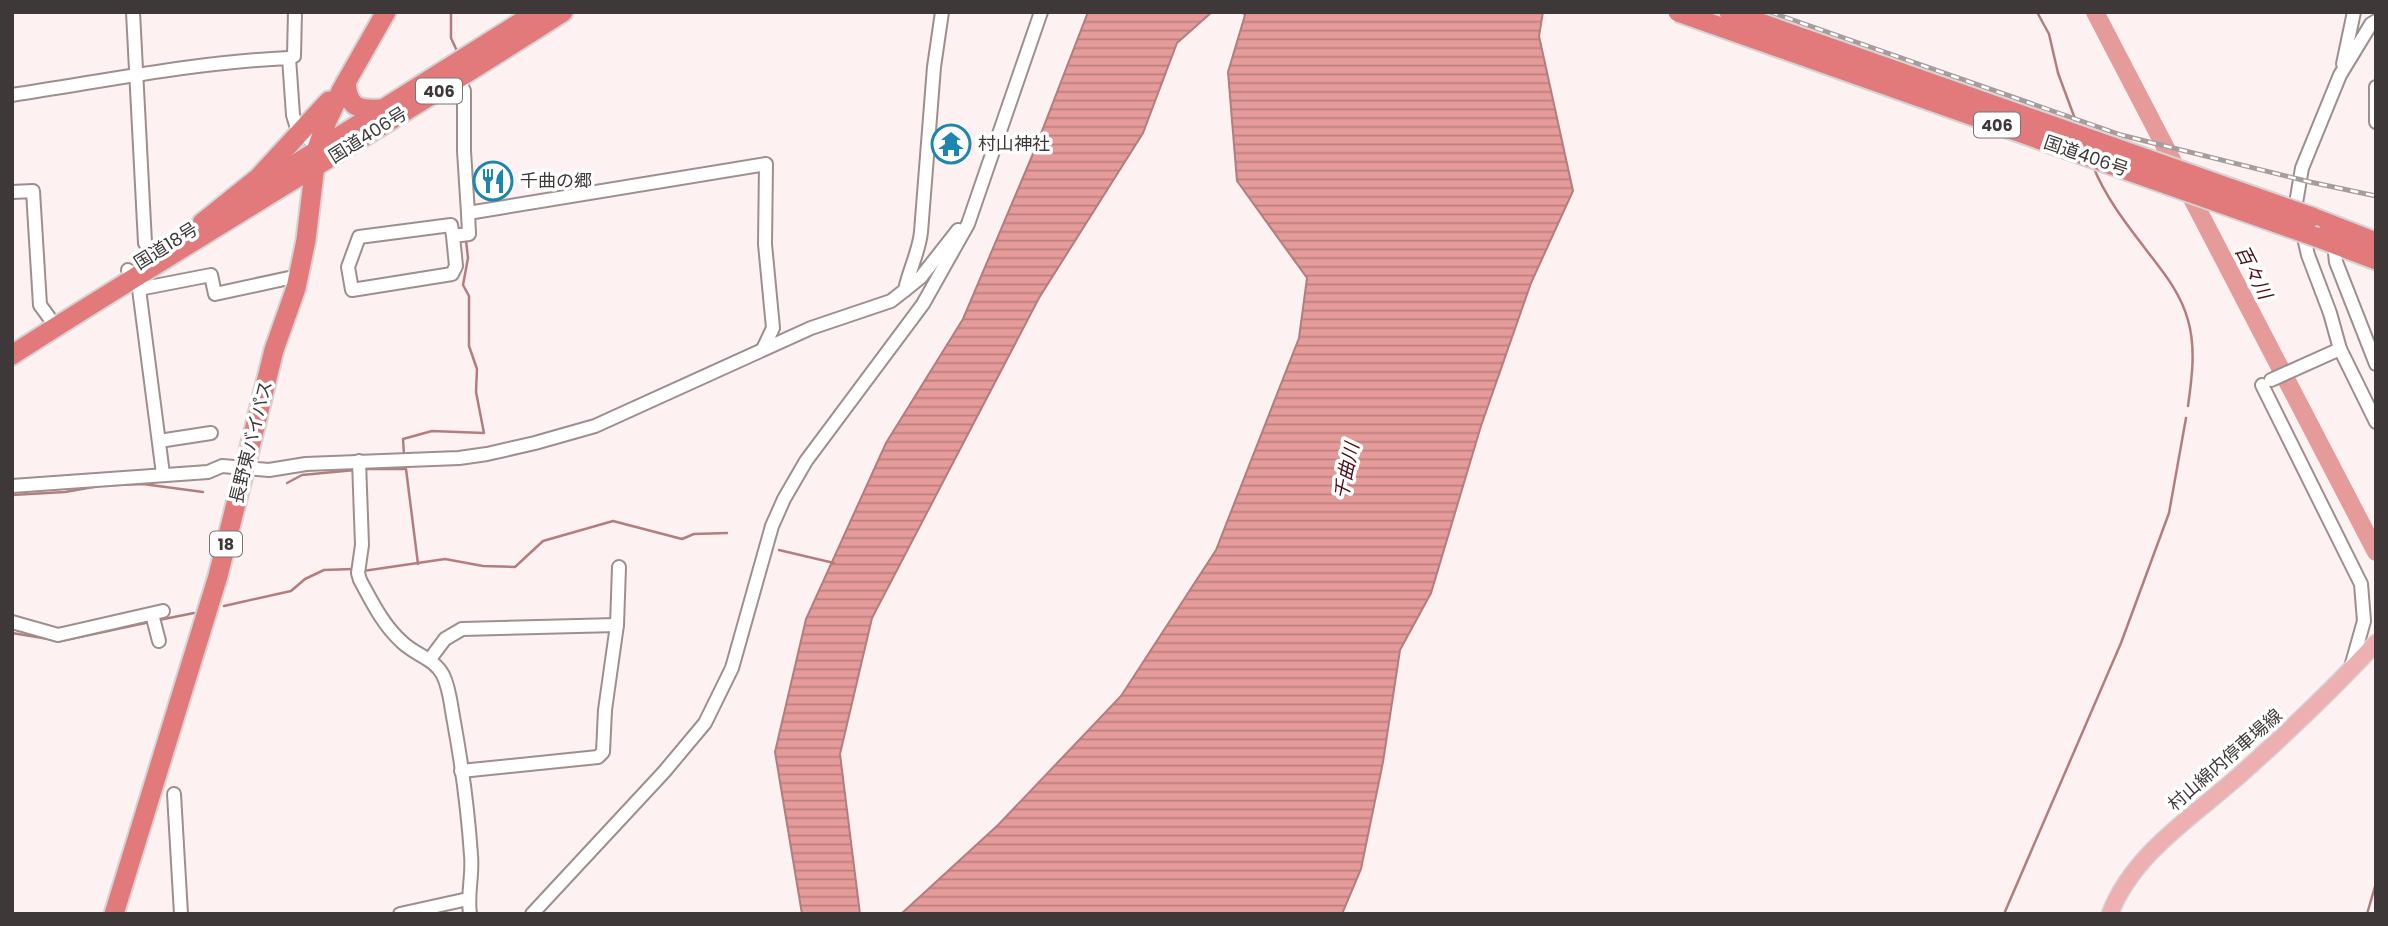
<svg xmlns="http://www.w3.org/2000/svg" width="2388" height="926" font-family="Poppins,'Noto Sans JP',sans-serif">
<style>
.water{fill:url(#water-rules);stroke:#b37d7d;stroke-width:2}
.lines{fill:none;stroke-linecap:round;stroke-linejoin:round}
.stream{stroke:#b37d7d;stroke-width:2.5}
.river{stroke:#e59b9a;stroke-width:18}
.minor-casing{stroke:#9d8f8e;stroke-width:16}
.major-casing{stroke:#d5d3d3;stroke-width:19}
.highway-casing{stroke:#d5d3d3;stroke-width:23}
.minor{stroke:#fff;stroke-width:12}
.major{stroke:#eeafb0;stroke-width:16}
.highway{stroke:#e2797b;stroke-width:19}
.rail-casing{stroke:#a69c9c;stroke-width:5}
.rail{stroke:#fff;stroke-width:2.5;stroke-dasharray:8;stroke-linecap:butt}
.highway-bridge-casing{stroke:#d5d3d3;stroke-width:23;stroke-linecap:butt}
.highway-bridge{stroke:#e2797b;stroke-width:19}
.labels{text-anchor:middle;stroke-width:7;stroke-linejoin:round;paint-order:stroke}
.shield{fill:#fff;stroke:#787474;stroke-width:2}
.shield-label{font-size:16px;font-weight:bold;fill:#3e3838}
.street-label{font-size:18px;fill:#3e3838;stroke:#fff}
.poi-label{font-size:18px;fill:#3e3838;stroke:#fff;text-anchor:start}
.water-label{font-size:19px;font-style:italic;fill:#4f0d15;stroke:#fff}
</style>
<defs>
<pattern id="water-rules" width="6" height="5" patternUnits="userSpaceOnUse" patternTransform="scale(1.75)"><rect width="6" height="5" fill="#e59b9a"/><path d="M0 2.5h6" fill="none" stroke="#bb7f7f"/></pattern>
</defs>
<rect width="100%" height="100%" fill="#fef1f1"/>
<g class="water">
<path d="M1088,12H1212L1177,43L1143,133L1039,298L872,618L840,754L860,914H802L775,752L806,619L886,443L963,319L1035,149Z"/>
<path d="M1242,12H1543L1539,36L1573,191L1531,283L1481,426L1431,593L1400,650L1383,762L1361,869L1342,914H901L998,825L1121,696L1216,550L1299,338L1307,278L1237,181L1228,72L1245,15Z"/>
</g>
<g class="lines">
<g class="stream">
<path d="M451,12V38L457,51"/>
<path d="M2037,12L2049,34L2058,73L2078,127"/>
<path d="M2093,166C2105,196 2124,221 2144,247C2162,271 2180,291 2188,320C2196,348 2192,378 2188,406"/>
<path d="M404,455L403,439L432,431L484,433L476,392L477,369L469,346V296L463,285L468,258L466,240"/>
<path d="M362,469H406L418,564"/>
<path d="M287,483L302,475L355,470"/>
<path d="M113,485L143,484L203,492"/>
<path d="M12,495L65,492L99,486"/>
<path d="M779,550L834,563"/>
<path d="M363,571L445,559L483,566L515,567L543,541L613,521L682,539L694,534L727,533"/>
<path d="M224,606L291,591L305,579L324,570L353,569"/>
<path d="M159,620L194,613"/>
<path d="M12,633L61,641L150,622"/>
<path d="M2004,914L2121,643L2169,513L2186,418"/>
<path d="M2367,914L2376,883"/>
</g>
<path class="river" d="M2095,12L2376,552"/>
<defs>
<g id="minor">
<path d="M133,12L145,243L152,254"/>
<path d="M942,12L934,67L921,232C919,252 909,270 905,290L921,277L958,230"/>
<path d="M2376,21L2371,24L2340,75L2302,168L2296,203L2308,255L2330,313L2340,349L2376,422"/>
<path d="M289,58L294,56L295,12"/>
<path d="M2343,64L2354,12"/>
<path d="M457,74L464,91V151L468,213L766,164L765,244L773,328L763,349"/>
<path d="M2376,87V122"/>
<path d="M12,95C105,81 195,62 289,58L293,115L296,125L317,148"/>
<path d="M12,192L33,191L40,305L56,327"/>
<path d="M453,236L451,225L359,237L348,267L352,290L452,274L456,266L453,236L469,234L468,213"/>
<path d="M2334,244L2336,262L2376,364"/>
<path d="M128,270L139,289L163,474"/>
<path d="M139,289L211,275L215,294L298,276"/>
<path d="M2271,380L2340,349"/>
<path d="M2262,385L2361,584L2364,621L2351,667"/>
<path d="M159,441L211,433"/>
<path d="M359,461L362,545L358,573L360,580C372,602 383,625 402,642C415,655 434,658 443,675C450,689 451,707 454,722C462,766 468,811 471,855C473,875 467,894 470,914"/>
<path d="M12,486L208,472L222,466L269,470L306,464L459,458L487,454L535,443L595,426L811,328L891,301L905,290"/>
<path d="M152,614L159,641"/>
<path d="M12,622L58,635L163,611"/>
<path d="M430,659L445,639L462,629L617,625"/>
<path d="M461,771L598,757L603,752L605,710L617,625L619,567"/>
<path d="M174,794L181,914"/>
<path d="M400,914L468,899"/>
<path d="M532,914L664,772L705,723L732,668L772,526L784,499L806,461L923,304L968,224L1041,12"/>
</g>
<path id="major" d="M2110,914C2133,853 2194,816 2241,774C2288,732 2333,689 2376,643"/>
<g id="highway">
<path d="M346,82C348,107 357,110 380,109"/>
<path d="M259,187L537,12"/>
<path d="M2312,217L2376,242"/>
<path d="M202,223L258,178L329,101"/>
<path d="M2316,237L2376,260"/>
<path d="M12,355C194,238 381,129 563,12"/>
<path d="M114,914L218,576L274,350L296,288L306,240L317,148L327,121L341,91L386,12"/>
</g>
</defs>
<use href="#minor" class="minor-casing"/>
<use href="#major" class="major-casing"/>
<use href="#highway" class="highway-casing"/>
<use href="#minor" class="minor"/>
<use href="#major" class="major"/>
<use href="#highway" class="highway"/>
<defs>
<path id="rail" d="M1770,12L2121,135L2310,182L2376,196"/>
</defs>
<use href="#rail" class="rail-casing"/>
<use href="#rail" class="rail"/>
<defs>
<g id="highway-bridge">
<path d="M1678,12L2316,237"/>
<path d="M1729,12L2312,217"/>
</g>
</defs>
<use href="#highway-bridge" class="highway-bridge-casing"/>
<use href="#highway-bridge" class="highway-bridge"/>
</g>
<defs>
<symbol id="temple-ring" viewBox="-11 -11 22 22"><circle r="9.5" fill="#fff" stroke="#1c86ae" stroke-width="1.5"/><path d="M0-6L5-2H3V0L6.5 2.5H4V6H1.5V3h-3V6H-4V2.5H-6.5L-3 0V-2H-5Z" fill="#1c86ae"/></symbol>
<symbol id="restaurant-ring" viewBox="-11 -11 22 22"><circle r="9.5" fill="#fff" stroke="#1c86ae" stroke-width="1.5"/><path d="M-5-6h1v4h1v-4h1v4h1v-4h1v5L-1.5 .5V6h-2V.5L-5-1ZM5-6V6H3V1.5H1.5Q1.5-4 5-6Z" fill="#1c86ae"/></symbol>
</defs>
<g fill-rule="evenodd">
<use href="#temple-ring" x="929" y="122" width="44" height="44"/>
<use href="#restaurant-ring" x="471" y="159" width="44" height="44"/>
</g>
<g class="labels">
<g class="shield">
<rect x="416" y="78.5" width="46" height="25" rx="5"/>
<rect x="1974" y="112.5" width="46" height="25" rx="5"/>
<rect x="210" y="531.5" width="32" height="25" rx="5"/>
</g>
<g class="shield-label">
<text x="439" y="97">406</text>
<text x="1997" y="131">406</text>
<text x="226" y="550">18</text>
</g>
<g class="street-label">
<text transform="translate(368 135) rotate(-32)" y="6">国道406号</text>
<text transform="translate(2086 156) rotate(19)" y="6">国道406号</text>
<text transform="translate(166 246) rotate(-32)" y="6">国道18号</text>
<text transform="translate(251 442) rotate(-76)" y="6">長野東バイパス</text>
<text transform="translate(2225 760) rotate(-41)" y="6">村山綿内停車場線</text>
</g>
<g class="poi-label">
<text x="978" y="150">村山神社</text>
<text x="520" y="187">千曲の郷</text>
</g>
<g class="water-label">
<text transform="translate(2254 272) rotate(63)" y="7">百々川</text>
<text transform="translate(1346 471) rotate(-78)" y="7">千曲川</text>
</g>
</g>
<rect width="2388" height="926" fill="none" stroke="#3e3838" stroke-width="28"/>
</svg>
